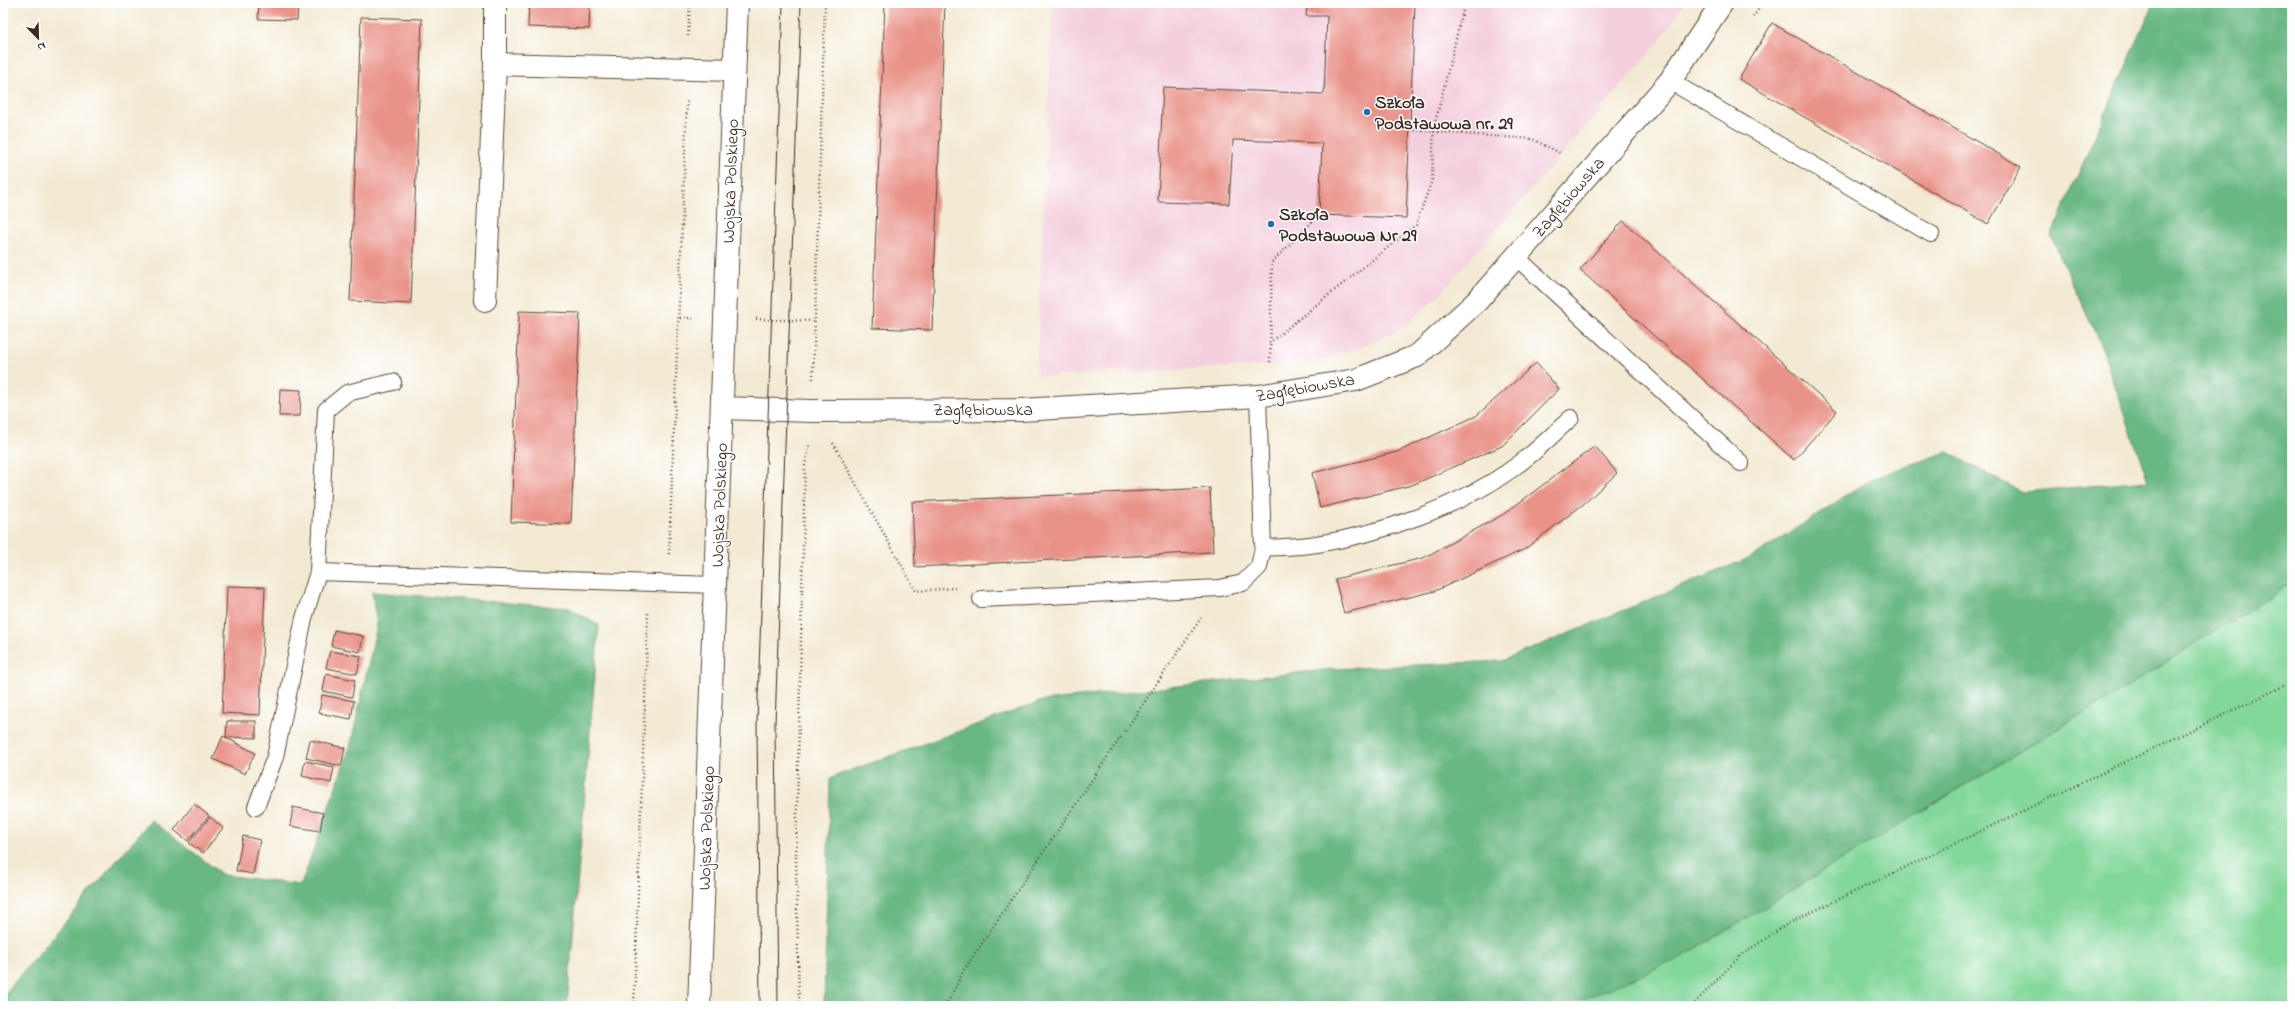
<svg xmlns="http://www.w3.org/2000/svg" width="2295" height="1009" font-family="'Indie Flower',sans-serif">
<style>
.built{fill:#f4cfde}
.green{fill:#82d79a;stroke:#5e805c}
.forest{fill:#69b882;stroke:#527150}
.building{fill:#e99288}
.lines{fill:none;stroke-linecap:round;stroke-linejoin:round}
.lane-casing{stroke:#574739;stroke-width:18}
.street-casing{stroke:#574739;stroke-width:24}
.secondary-casing{stroke:#574739;stroke-width:24}
.path{stroke:#574739;stroke-width:2.5;stroke-dasharray:1 3;stroke-linecap:butt}
.lane{stroke:#fff;stroke-width:16}
.street{stroke:#fff;stroke-width:22}
.secondary{stroke:#fff;stroke-width:22}
.tram{stroke:#3b2a1e;stroke-width:1}
.poi-dot{fill:#1f6fb2;stroke:#fff;stroke-width:1.5}
.labels{text-anchor:middle;stroke-width:3;stroke-linejoin:round;paint-order:stroke}
.poi-label{font-size:18px;font-weight:bold;fill:#3b2a1e;stroke:#fff;text-anchor:start}
.street-label{font-size:18px;fill:#3b2a1e;stroke:#fff}
</style>
<rect width="100%" height="100%" fill="#fff"/>
<filter id="ink" filterUnits="userSpaceOnUse"><feTurbulence type="fractalNoise" baseFrequency=".025" numOctaves="2"/><feDisplacementMap in="SourceGraphic" scale="8" xChannelSelector="R" yChannelSelector="G"/><feConvolveMatrix kernelMatrix="1 2 1 2 8 2 1 2 1" color-interpolation-filters="sRGB"/></filter>
<filter id="wash" filterUnits="userSpaceOnUse"><feTurbulence type="fractalNoise" baseFrequency=".012" numOctaves="4" result="noise"/><feDisplacementMap in="SourceGraphic" scale="16" xChannelSelector="R" yChannelSelector="G"/><feGaussianBlur stdDeviation="0.9" result="paint"/><feColorMatrix in="noise" values="0 0 0 0 0 0 0 0 0 0 0 0 0 0 0 0 0 1.4 0 .05"/><feComposite in="paint" operator="in"/></filter>
<g filter="url(#wash)">
<rect width="100%" height="100%" fill="#f3ead3"/>
<path class="built" d="M1053,3H1684L1655,47L1439,295L1403,328L1360,347L1324,359L1278,365L1036,377Z"/>
<path class="green" d="M2292,583V1006H1560L1586,998L1680,958L2125,688Z"/>
<g class="forest">
<path d="M2154,3H2292V583L2125,688L1680,958L1586,998L1560,1006H824L830,778L1042,701L1333,669L1502,661L1754,556L1873,478L1947,452L2022,492L2148,481L2102,348L2051,236Z"/>
<path d="M372,592L569,608L599,625L567,1006H3V996L151,820L223,875L301,885L350,747L377,626Z"/>
</g>
<g id="blocks">
<g class="building">
<path d="M259,3H298L297,20L258,19Z"/>
<path d="M529,3H590L589,29L528,27Z"/>
<path d="M885,3H945L932,330L872,328Z"/>
<path d="M1307,3H1415L1406,218L1319,215L1322,143L1233,140L1229,204L1158,202L1163,87L1324,94L1327,16H1306Z"/>
<path d="M361,17L422,19L411,304L350,301Z"/>
<path d="M1772,23L2021,167L1988,224L1739,79Z"/>
<path d="M1623,221L1837,411L1794,460L1580,270Z"/>
<path d="M519,311L580,313L571,524L511,522Z"/>
<path d="M1536,363L1559,389L1502,446L1412,485L1320,508L1312,473L1397,452L1476,416Z"/>
<path d="M280,389L301,390L300,416H279Z"/>
<path d="M1595,446L1617,473L1586,502L1525,549L1435,591L1344,613L1335,579L1423,558L1504,514Z"/>
<path d="M1210,488L1213,552L915,567L912,502Z"/>
<path d="M227,586L265,587L260,715L222,713Z"/>
<path d="M334,630L363,636L360,652L331,646Z"/>
<path d="M330,651L361,656L357,674L326,668Z"/>
<path d="M326,674L355,680L352,697L323,691Z"/>
<path d="M322,695L354,701L351,719L319,713Z"/>
<path d="M227,721H256V738L226,737Z"/>
<path d="M223,736L255,753L245,774L213,759Z"/>
<path d="M310,740L345,748L341,766L306,758Z"/>
<path d="M305,761L334,767L331,783L302,776Z"/>
<path d="M194,804L209,816L188,841L174,830Z"/>
<path d="M293,807L323,813L320,831L290,826Z"/>
<path d="M210,817L223,828L203,853L189,843Z"/>
<path d="M243,836L260,840L253,874L236,871Z"/>
</g>
</g>
</g>
<g filter="url(#ink)">
<use href="#blocks" fill-opacity="0" stroke="#574739" stroke-width="1"/>
<g class="lines">
<defs>
<g id="lane">
<path d="M1670,81L1931,234"/>
<path d="M1516,257L1741,463"/>
<path d="M1263,548C1281,547 1299,547 1317,544C1381,534 1464,505 1516,466C1536,452 1553,434 1571,418"/>
<path d="M318,572L715,585"/>
<path d="M981,599L1220,588L1243,583L1259,567L1263,548L1258,396"/>
<path d="M256,807L275,757L304,618L318,572L326,410L347,393L393,382"/>
</g>
<g id="street">
<path d="M495,3V64L734,70"/>
<path d="M485,300L495,64"/>
<path d="M722,408L812,411L1021,410L1258,396L1356,380L1417,356L1477,301L1670,81L1722,3"/>
</g>
<path id="secondary" d="M699,1006L737,3"/>
</defs>
<use href="#lane" class="lane-casing"/>
<use href="#street" class="street-casing"/>
<use href="#secondary" class="secondary-casing"/>
<g class="path">
<path d="M1753,17L1763,3"/>
<path d="M688,36L690,3"/>
<path d="M1410,130L1532,139L1562,154"/>
<path d="M680,318H693"/>
<path d="M756,319L813,321"/>
<path d="M1269,343L1416,225L1432,180L1434,127L1465,3"/>
<path d="M1270,362L1272,262L1313,221"/>
<path d="M813,379L825,3"/>
<path d="M833,443L916,591L955,588"/>
<path d="M669,554L687,101"/>
<path d="M634,1006L648,613"/>
<path d="M799,1006L796,855L805,464L810,443"/>
<path d="M946,1006L964,970L1201,618"/>
<path d="M1692,1006L1741,955L1789,923L2292,682"/>
</g>
<use href="#lane" class="lane"/>
<use href="#street" class="street"/>
<use href="#secondary" class="secondary"/>
<g class="tram">
<path d="M760,1006L757,724L783,3"/>
<path d="M778,1006L775,724L801,3"/>
</g>
</g>
</g>
<g class="poi-dot">
<circle cx="1367" cy="112" r="4"/>
<circle cx="1271" cy="224" r="4"/>
</g>
<g class="labels">
<g class="poi-label">
<text x="1375" y="108">Szkoła<tspan x="1375" dy="21">Podstawowa nr. 29</tspan></text>
<text x="1279" y="220">Szkoła<tspan x="1279" dy="21">Podstawowa Nr 29</tspan></text>
</g>
<g class="street-label">
<text transform="translate(730 181) rotate(-88)" y="6">Wojska Polskiego</text>
<text transform="translate(1568 197) rotate(-49)" y="6">Zagłębiowska</text>
<text transform="translate(1305 387) rotate(-10)" y="6">Zagłębiowska</text>
<text x="983" y="415">Zagłębiowska</text>
<text transform="translate(719 505) rotate(-88)" y="6">Wojska Polskiego</text>
<text transform="translate(706 828) rotate(-88)" y="6">Wojska Polskiego</text>
</g>
</g>
<rect width="2295" height="1009" fill="none" stroke="#fff" stroke-width="16"/>
<g transform="translate(38 38) rotate(157)" stroke="#ffffff" stroke-width="3" paint-order="stroke">
<path d="M0-3L7 15L0 10L-7 15Z" fill="#3b2a1e"/>
<text y="-6" font-size="11" font-weight="bold" text-anchor="middle" fill="#3b2a1e">N</text>
</g>
</svg>
